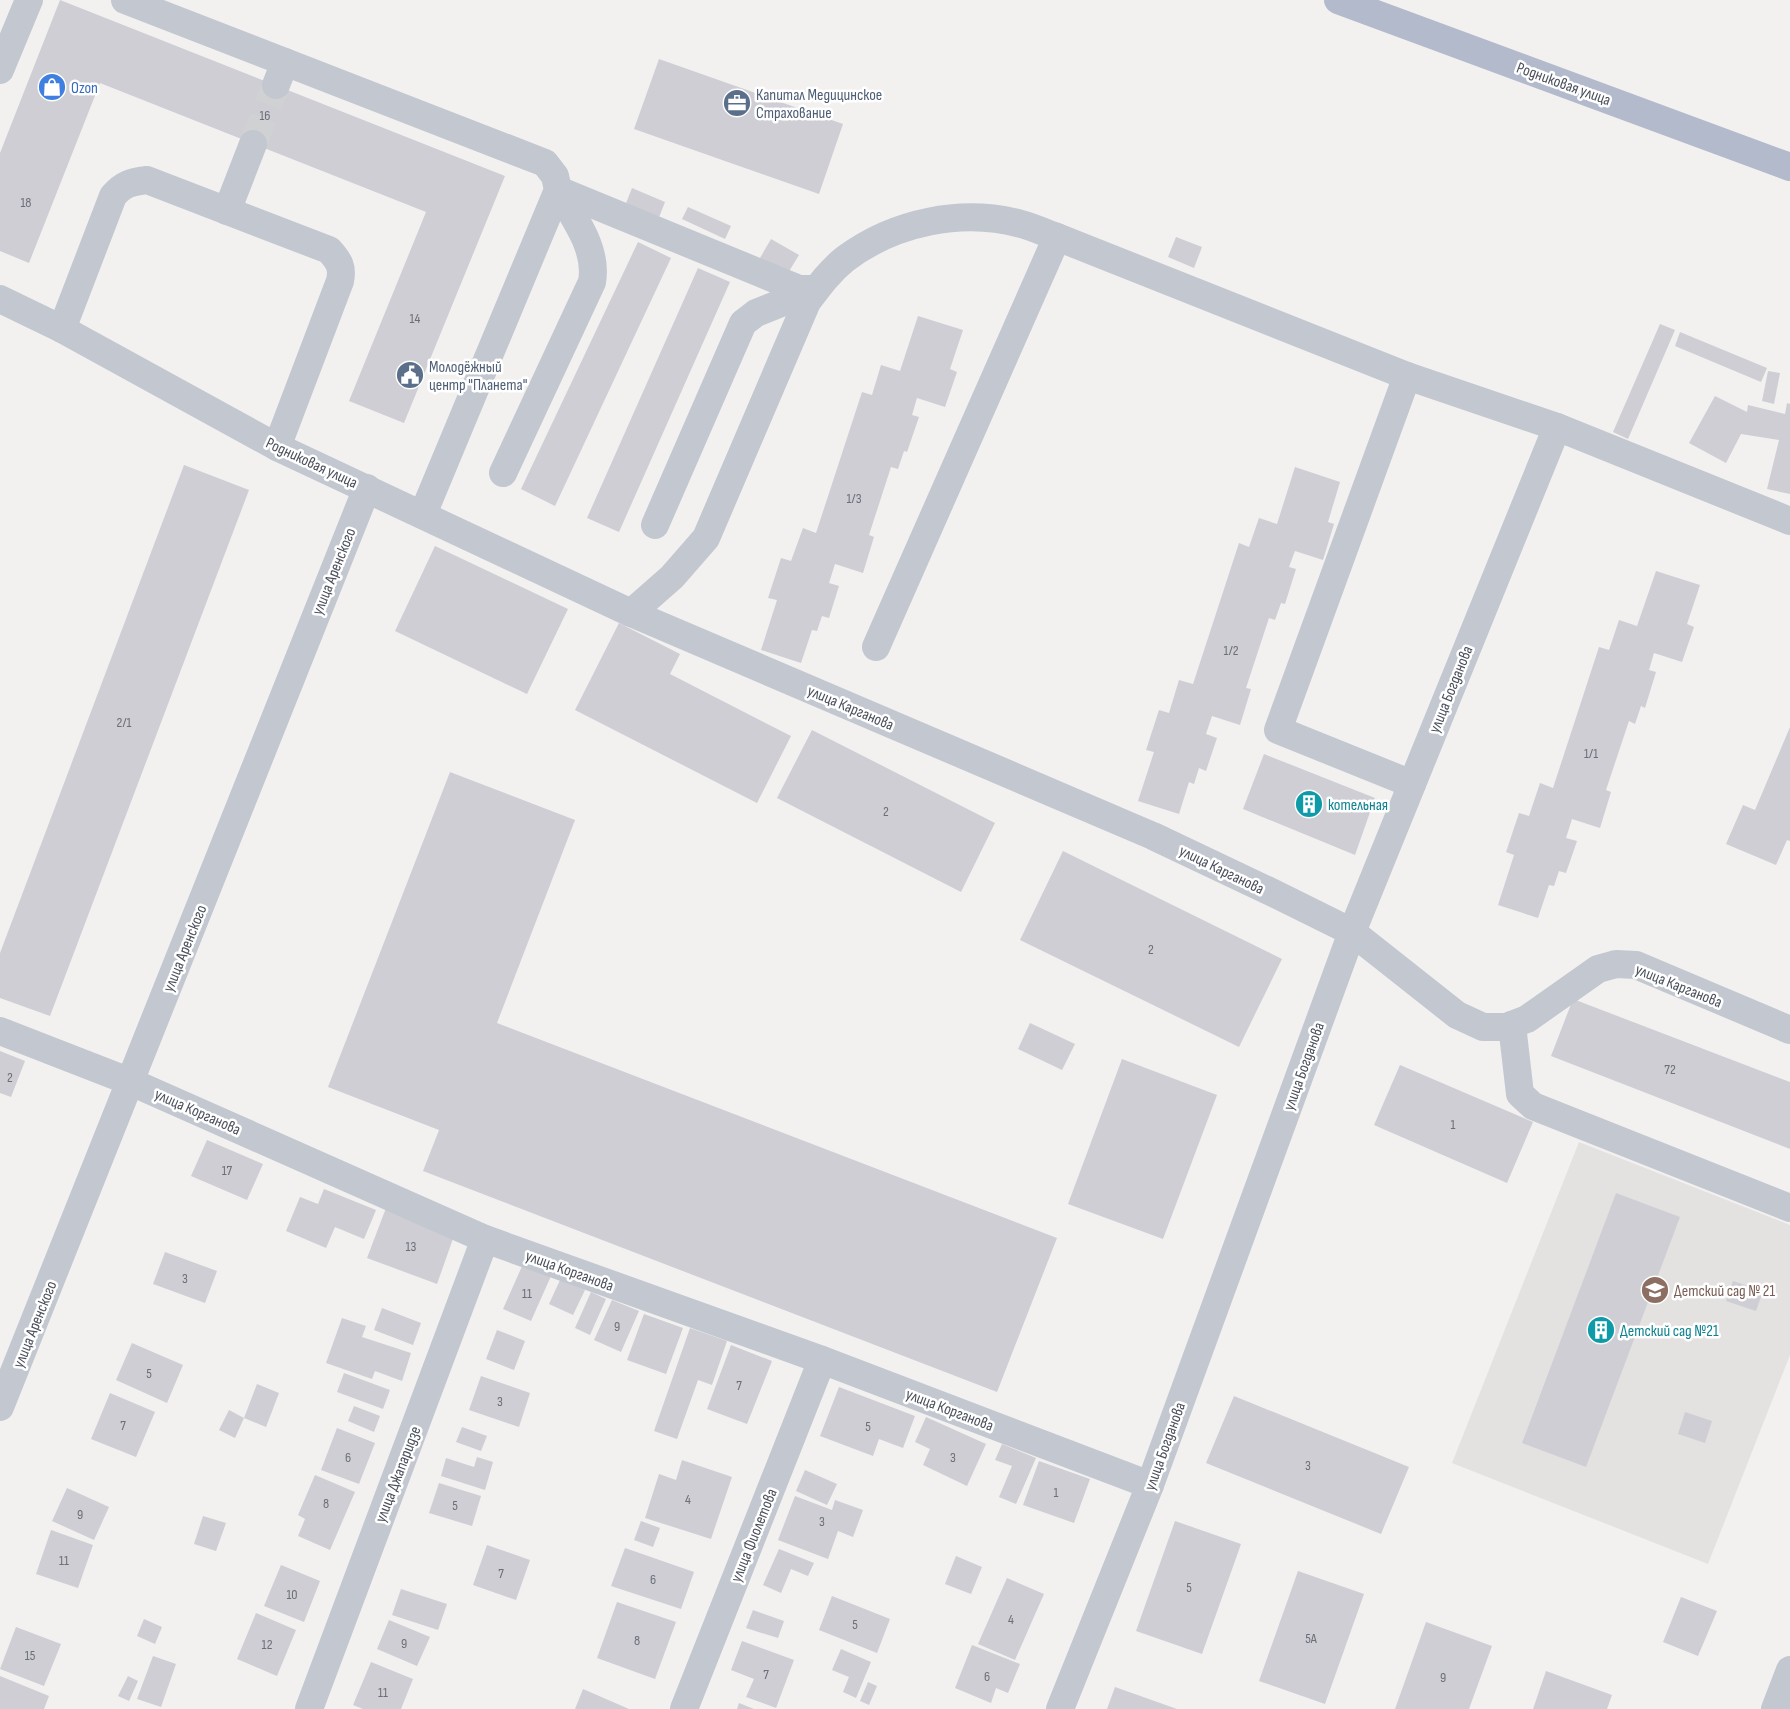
<svg xmlns="http://www.w3.org/2000/svg" width="1790" height="1709" font-family="'Sofia Sans Condensed',sans-serif">
<style>
.education{fill:#e3e2e1}
.building{fill:#ceced4}
.lines{fill:none;stroke-linecap:round;stroke-linejoin:round}
.minor-tunnel{stroke:#d0d1d2;stroke-width:28;stroke-dasharray:28 14;stroke-linecap:butt}
.minor{stroke:#c2c7d0;stroke-width:28}
.major{stroke:#b3bacc;stroke-width:28}
.labels{text-anchor:middle;stroke-width:5;stroke-linejoin:round;paint-order:stroke}
.number-label{font-size:14px;fill:#6b6f79}
.street-label{font-size:16px;fill:#4a4f5b;stroke:#fff}
.shop-label{font-size:16px;fill:#366cbe;stroke:#fff;text-anchor:start}
.service-label{font-size:16px;fill:#4e5e75;stroke:#fff;text-anchor:start}
.culture-label{font-size:16px;fill:#0d838f;stroke:#fff;text-anchor:start}
.education-label{font-size:16px;fill:#785e54;stroke:#fff;text-anchor:start}
</style>
<rect width="100%" height="100%" fill="#f2f1f0"/>
<path class="education" d="M1579,1142L1790,1225V1355L1708,1564L1452,1463Z"/>
<g class="building">
<path d="M60,0L505,176L404,423L349,401L426,212L100,83L29,263L0,251V153Z"/>
<path d="M659,59L843,124L819,194L634,129Z"/>
<path d="M632,188L665,202L656,225L623,211Z"/>
<path d="M688,207L731,226L725,239L682,219Z"/>
<path d="M1176,237L1202,247L1194,268L1168,257Z"/>
<path d="M771,239L799,255L788,273L760,258Z"/>
<path d="M638,242L671,258L555,506L521,489Z"/>
<path d="M698,268L730,282L619,532L587,518Z"/>
<path d="M918,316L963,330L950,369L957,372L945,407L917,398L912,415L919,417L907,452L904,451L898,469L891,467L869,535L874,537L863,573L835,564L829,583L839,586L829,618L822,616L817,631L812,630L801,663L761,650L777,600L768,598L781,558L791,561L803,528L816,533L862,392L872,395L881,365L900,371Z"/>
<path d="M1660,324L1675,330L1628,439L1613,432Z"/>
<path d="M1680,332L1767,368L1761,382L1675,346Z"/>
<path d="M1768,371L1780,373L1774,404L1762,401Z"/>
<path d="M1715,396L1747,412L1748,405L1785,414L1787,403L1790,404V494L1767,489L1779,440L1741,434L1726,463L1689,443Z"/>
<path d="M184,465L249,490L50,1016L0,998V953Z"/>
<path d="M1295,467L1340,482L1328,522L1334,524L1323,560L1295,551L1289,567L1296,569L1285,604L1281,603L1275,620L1269,618L1246,688L1251,689L1240,725L1212,716L1206,734L1217,738L1206,771L1199,768L1194,784L1189,782L1179,814L1138,801L1154,752L1146,750L1159,710L1169,713L1179,680L1193,684L1239,543L1249,547L1259,518L1277,524Z"/>
<path d="M435,546L568,609L527,694L395,631Z"/>
<path d="M1656,571L1700,585L1687,624L1694,627L1682,662L1654,653L1649,670L1656,672L1645,708L1641,706L1635,724L1629,721L1606,790L1611,792L1600,828L1572,819L1566,838L1577,841L1566,873L1559,871L1554,886L1549,885L1538,918L1498,905L1514,855L1506,852L1519,813L1529,816L1540,783L1553,788L1599,647L1609,650L1619,620L1637,626Z"/>
<path d="M619,623L680,654L670,674L791,736L757,803L575,710Z"/>
<path d="M1790,727V841L1787,840L1776,865L1726,844L1743,805L1755,810Z"/>
<path d="M812,730L995,823L961,892L777,798Z"/>
<path d="M1264,754L1375,798L1355,855L1243,809Z"/>
<path d="M450,772L575,820L497,1023L1057,1238L997,1392L423,1171L439,1130L328,1087Z"/>
<path d="M1063,851L1282,959L1239,1047L1020,940Z"/>
<path d="M1573,999L1790,1082V1149L1551,1056Z"/>
<path d="M1030,1023L1075,1044L1062,1070L1018,1049Z"/>
<path d="M0,1051L25,1061L11,1097L0,1093Z"/>
<path d="M1122,1059L1217,1095L1163,1239L1068,1204Z"/>
<path d="M1400,1065L1533,1122L1507,1183L1374,1125Z"/>
<path d="M207,1140L263,1164L247,1200L191,1176Z"/>
<path d="M324,1189L376,1210L364,1239L335,1227L326,1248L286,1231L300,1197L318,1204Z"/>
<path d="M1616,1193L1680,1217L1586,1467L1522,1443Z"/>
<path d="M386,1208L455,1233L437,1284L367,1258Z"/>
<path d="M165,1252L217,1271L205,1303L153,1284Z"/>
<path d="M523,1264L551,1276L531,1321L503,1309Z"/>
<path d="M561,1278L585,1290L573,1315L549,1304Z"/>
<path d="M1733,1281L1763,1291L1756,1311L1726,1301Z"/>
<path d="M591,1292L606,1299L590,1335L575,1328Z"/>
<path d="M612,1300L639,1311L621,1352L594,1340Z"/>
<path d="M382,1308L421,1323L413,1345L374,1330Z"/>
<path d="M644,1314L683,1328L666,1374L627,1360Z"/>
<path d="M342,1318L366,1326L362,1337L411,1353L402,1381L375,1371L372,1379L326,1363Z"/>
<path d="M690,1328L727,1341L712,1385L698,1380L677,1439L654,1431Z"/>
<path d="M497,1330L525,1341L514,1370L486,1359Z"/>
<path d="M132,1343L183,1365L167,1403L116,1380Z"/>
<path d="M731,1345L772,1361L747,1424L707,1409Z"/>
<path d="M344,1373L390,1390L383,1409L337,1392Z"/>
<path d="M481,1376L530,1393L519,1427L469,1410Z"/>
<path d="M257,1384L279,1393L266,1427L244,1418Z"/>
<path d="M839,1387L915,1416L903,1448L879,1439L873,1456L820,1436Z"/>
<path d="M110,1393L155,1412L136,1457L91,1439Z"/>
<path d="M1234,1396L1409,1467L1381,1534L1206,1463Z"/>
<path d="M354,1406L380,1416L374,1432L348,1421Z"/>
<path d="M229,1410L244,1418L235,1438L219,1430Z"/>
<path d="M1685,1412L1712,1421L1705,1443L1678,1434Z"/>
<path d="M926,1417L986,1444L967,1486L923,1465L930,1449L915,1442Z"/>
<path d="M462,1427L487,1436L481,1451L456,1442Z"/>
<path d="M337,1428L375,1443L359,1484L321,1470Z"/>
<path d="M1002,1444L1036,1458L1016,1504L999,1497L1012,1466L995,1460Z"/>
<path d="M477,1457L493,1462L485,1490L441,1476L446,1458L474,1467Z"/>
<path d="M682,1460L732,1477L711,1539L645,1518L659,1474L676,1480Z"/>
<path d="M1039,1461L1090,1479L1074,1523L1023,1505Z"/>
<path d="M805,1470L837,1484L827,1505L796,1491Z"/>
<path d="M315,1475L355,1492L330,1550L298,1536L305,1519L298,1515Z"/>
<path d="M439,1483L481,1496L472,1526L429,1513Z"/>
<path d="M67,1488L109,1507L94,1540L52,1521Z"/>
<path d="M795,1496L832,1510L835,1500L863,1510L853,1537L838,1531L828,1559L778,1540Z"/>
<path d="M203,1516L226,1523L216,1551L194,1544Z"/>
<path d="M641,1521L660,1528L653,1547L634,1540Z"/>
<path d="M1175,1521L1241,1544L1202,1654L1136,1631Z"/>
<path d="M51,1530L93,1545L78,1588L36,1574Z"/>
<path d="M487,1545L530,1560L516,1600L473,1585Z"/>
<path d="M625,1548L694,1572L681,1609L611,1586Z"/>
<path d="M779,1549L814,1563L808,1576L791,1569L781,1593L763,1585Z"/>
<path d="M956,1556L982,1567L971,1594L945,1584Z"/>
<path d="M281,1565L320,1581L304,1622L264,1606Z"/>
<path d="M1298,1571L1364,1594L1325,1704L1259,1681Z"/>
<path d="M1007,1578L1044,1594L1015,1660L978,1644Z"/>
<path d="M401,1589L447,1604L438,1630L392,1615Z"/>
<path d="M832,1596L890,1619L877,1653L819,1630Z"/>
<path d="M1681,1597L1717,1611L1698,1656L1663,1642Z"/>
<path d="M617,1602L676,1622L655,1679L597,1658Z"/>
<path d="M753,1610L784,1621L778,1638L746,1628Z"/>
<path d="M256,1613L296,1630L277,1676L237,1659Z"/>
<path d="M144,1619L162,1627L155,1644L137,1636Z"/>
<path d="M389,1620L430,1637L417,1666L377,1649Z"/>
<path d="M1426,1622L1492,1646L1469,1709H1395Z"/>
<path d="M16,1627L61,1644L44,1686L0,1669Z"/>
<path d="M742,1641L794,1660L776,1708L746,1697L754,1679L731,1670Z"/>
<path d="M972,1645L1020,1664L1008,1693L996,1688L991,1703L955,1688Z"/>
<path d="M841,1649L871,1662L856,1698L843,1692L849,1677L832,1670Z"/>
<path d="M153,1656L176,1664L161,1707L137,1699Z"/>
<path d="M371,1662L413,1679L401,1709H363L353,1705Z"/>
<path d="M1546,1671L1612,1695L1607,1709H1533Z"/>
<path d="M0,1676L49,1696L44,1709H0Z"/>
<path d="M128,1676L138,1681L129,1701L118,1696Z"/>
<path d="M868,1682L877,1686L869,1705L860,1701Z"/>
<path d="M1115,1687L1177,1709H1107Z"/>
<path d="M583,1689L629,1709H575Z"/>
<path d="M739,1703L754,1709H737Z"/>
</g>
<g class="lines">
<path class="minor-tunnel" d="M253,144L276,85"/>
<g class="minor">
<path d="M125,0L545,163L555,176L558,190L423,514"/>
<path d="M0,70L29,0"/>
<path d="M276,85L285,62"/>
<path d="M558,190L799,289H816"/>
<path d="M227,211L253,144"/>
<path d="M0,299L62,329L277,447L631,613L1153,836L1267,890L1352,932L1457,1015L1483,1027H1506L1527,1019L1598,969L1616,964L1636,965L1790,1030"/>
<path d="M62,329L113,196C123,184 131,182 147,180L329,250C339,261 343,267 340,281L277,447"/>
<path d="M1407,376L1278,730L1412,784"/>
<path d="M503,473L592,282C598,248 574,219 558,190"/>
<path d="M655,525L743,323L756,313L816,289"/>
<path d="M631,613L672,577L706,538L807,302C819,286 830,271 845,259C894,222 962,208 1021,224C1033,227 1045,233 1057,237L1407,376L1557,427L1790,521"/>
<path d="M876,647L1057,237"/>
<path d="M1512,1025L1520,1094L1533,1106L1790,1208"/>
<path d="M0,1031L131,1082L485,1239L822,1360L1150,1485"/>
<path d="M0,1407L367,488"/>
<path d="M309,1709L485,1239"/>
<path d="M684,1709L822,1360"/>
<path d="M1060,1709L1150,1485L1352,932L1557,427"/>
<path d="M1775,1709L1790,1670"/>
</g>
<path class="major" d="M1338,0L1790,167"/>
</g>
<defs>
<symbol id="shop-disc" viewBox="-11 -11 22 22"><circle r="9.5" fill="#3f7fe0" stroke="#fff"/><path d="M-5-2.5h2.3a2.7 3.5 0 0 1 5.4 0H5L5.5 6h-11ZM-1.5-2.5h3a1.5 2.3 0 0 0-3 0Z" fill="#fff"/></symbol>
<symbol id="office-disc" viewBox="-11 -11 22 22"><circle r="9.5" fill="#5c6f8a" stroke="#fff"/><path d="M-6-3h4V-5.5h4V-3h4V5H-6ZM-1-4.5V-3h2v-1.5ZM-6 0V1H6V0Z" fill="#fff"/></symbol>
<symbol id="civic-disc" viewBox="-11 -11 22 22"><circle r="9.5" fill="#5c6f8a" stroke="#fff"/><path d="M-.6-6.5H3V-4.5H.6V-3L4-1V1h2V6H-6V1h2V-1L-.6-3ZM-1.2 2.5V6h2.4V2.5Z" fill="#fff"/></symbol>
<symbol id="building-disc" viewBox="-11 -11 22 22"><circle r="9.5" fill="#0f9aa8" stroke="#fff"/><path d="M-4-6H4V6H1V3H-1V6H-4ZM-2.5-4.3h1.7v1.8h-1.7ZM.8-4.3h1.7v1.8H.8ZM-2.5-1h1.7V.8h-1.7ZM.8-1h1.7V.8H.8Z" fill="#fff"/></symbol>
<symbol id="school-disc" viewBox="-11 -11 22 22"><circle r="9.5" fill="#8d6e63" stroke="#fff"/><path d="M0-5L7-2L0 1L-7-2ZM-4 1L0 2.5L4 1V4Q0 6-4 4Z" fill="#fff"/></symbol>
</defs>
<g fill-rule="evenodd">
<use href="#shop-disc" x="36" y="71" width="32" height="32"/>
<use href="#office-disc" x="721" y="87" width="32" height="32"/>
<use href="#civic-disc" x="394" y="359" width="32" height="32"/>
<use href="#building-disc" x="1293" y="788" width="32" height="32"/>
<use href="#school-disc" x="1639" y="1274" width="32" height="32"/>
<use href="#building-disc" x="1585" y="1314" width="32" height="32"/>
</g>
<g class="labels">
<g class="number-label">
<text x="265" y="120">16</text>
<text x="26" y="207">18</text>
<text x="415" y="323">14</text>
<text x="854" y="503">1/3</text>
<text x="1231" y="655">1/2</text>
<text x="124" y="727">2/1</text>
<text x="1591" y="758">1/1</text>
<text x="886" y="816">2</text>
<text x="1151" y="954">2</text>
<text x="1670" y="1074">72</text>
<text x="10" y="1082">2</text>
<text x="1453" y="1129">1</text>
<text x="227" y="1175">17</text>
<text x="411" y="1251">13</text>
<text x="185" y="1283">3</text>
<text x="527" y="1298">11</text>
<text x="617" y="1331">9</text>
<text x="149" y="1378">5</text>
<text x="739" y="1390">7</text>
<text x="500" y="1406">3</text>
<text x="123" y="1430">7</text>
<text x="868" y="1431">5</text>
<text x="348" y="1462">6</text>
<text x="953" y="1462">3</text>
<text x="1308" y="1470">3</text>
<text x="1056" y="1497">1</text>
<text x="688" y="1504">4</text>
<text x="326" y="1508">8</text>
<text x="455" y="1510">5</text>
<text x="80" y="1519">9</text>
<text x="822" y="1526">3</text>
<text x="64" y="1565">11</text>
<text x="501" y="1578">7</text>
<text x="653" y="1584">6</text>
<text x="1189" y="1592">5</text>
<text x="292" y="1599">10</text>
<text x="1011" y="1624">4</text>
<text x="855" y="1629">5</text>
<text x="1311" y="1643">5А</text>
<text x="637" y="1645">8</text>
<text x="404" y="1648">9</text>
<text x="267" y="1649">12</text>
<text x="30" y="1660">15</text>
<text x="766" y="1679">7</text>
<text x="987" y="1681">6</text>
<text x="1443" y="1682">9</text>
<text x="383" y="1697">11</text>
</g>
<g class="street-label">
<text transform="translate(1564 83) rotate(20)" y="6">Родниковая улица</text>
<text transform="translate(312 462) rotate(25)" y="6">Родниковая улица</text>
<text transform="translate(333 571) rotate(-68)" y="6">улица Аренского</text>
<text transform="translate(1450 689) rotate(-68)" y="6">улица Богданова</text>
<text transform="translate(851 707) rotate(23)" y="6">улица Карганова</text>
<text transform="translate(1222 869) rotate(26)" y="6">улица Карганова</text>
<text transform="translate(184 948) rotate(-68)" y="6">улица Аренского</text>
<text transform="translate(1679 985) rotate(22)" y="6">улица Карганова</text>
<text transform="translate(1303 1066) rotate(-70)" y="6">улица Богданова</text>
<text transform="translate(198 1111) rotate(24)" y="6">улица Корганова</text>
<text transform="translate(570 1270) rotate(20)" y="6">улица Корганова</text>
<text transform="translate(34 1324) rotate(-68)" y="6">улица Аренского</text>
<text transform="translate(950 1409) rotate(21)" y="6">улица Корганова</text>
<text transform="translate(1164 1446) rotate(-70)" y="6">улица Богданова</text>
<text transform="translate(397 1474) rotate(-69)" y="6">улица Джапаридзе</text>
<text transform="translate(753 1535) rotate(-68)" y="6">улица Фиолетова</text>
</g>
<g class="shop-label">
<text x="71" y="93">Ozon</text>
</g>
<g class="service-label">
<text x="756" y="100">Капитал Медицинское<tspan x="756" dy="18">Страхование</tspan></text>
<text x="429" y="372">Молодёжный<tspan x="429" dy="18">центр "Планета"</tspan></text>
</g>
<g class="culture-label">
<text x="1328" y="810">котельная</text>
<text x="1620" y="1336">Детский сад №21</text>
</g>
<g class="education-label">
<text x="1674" y="1296">Детский сад № 21</text>
</g>
</g>
</svg>
